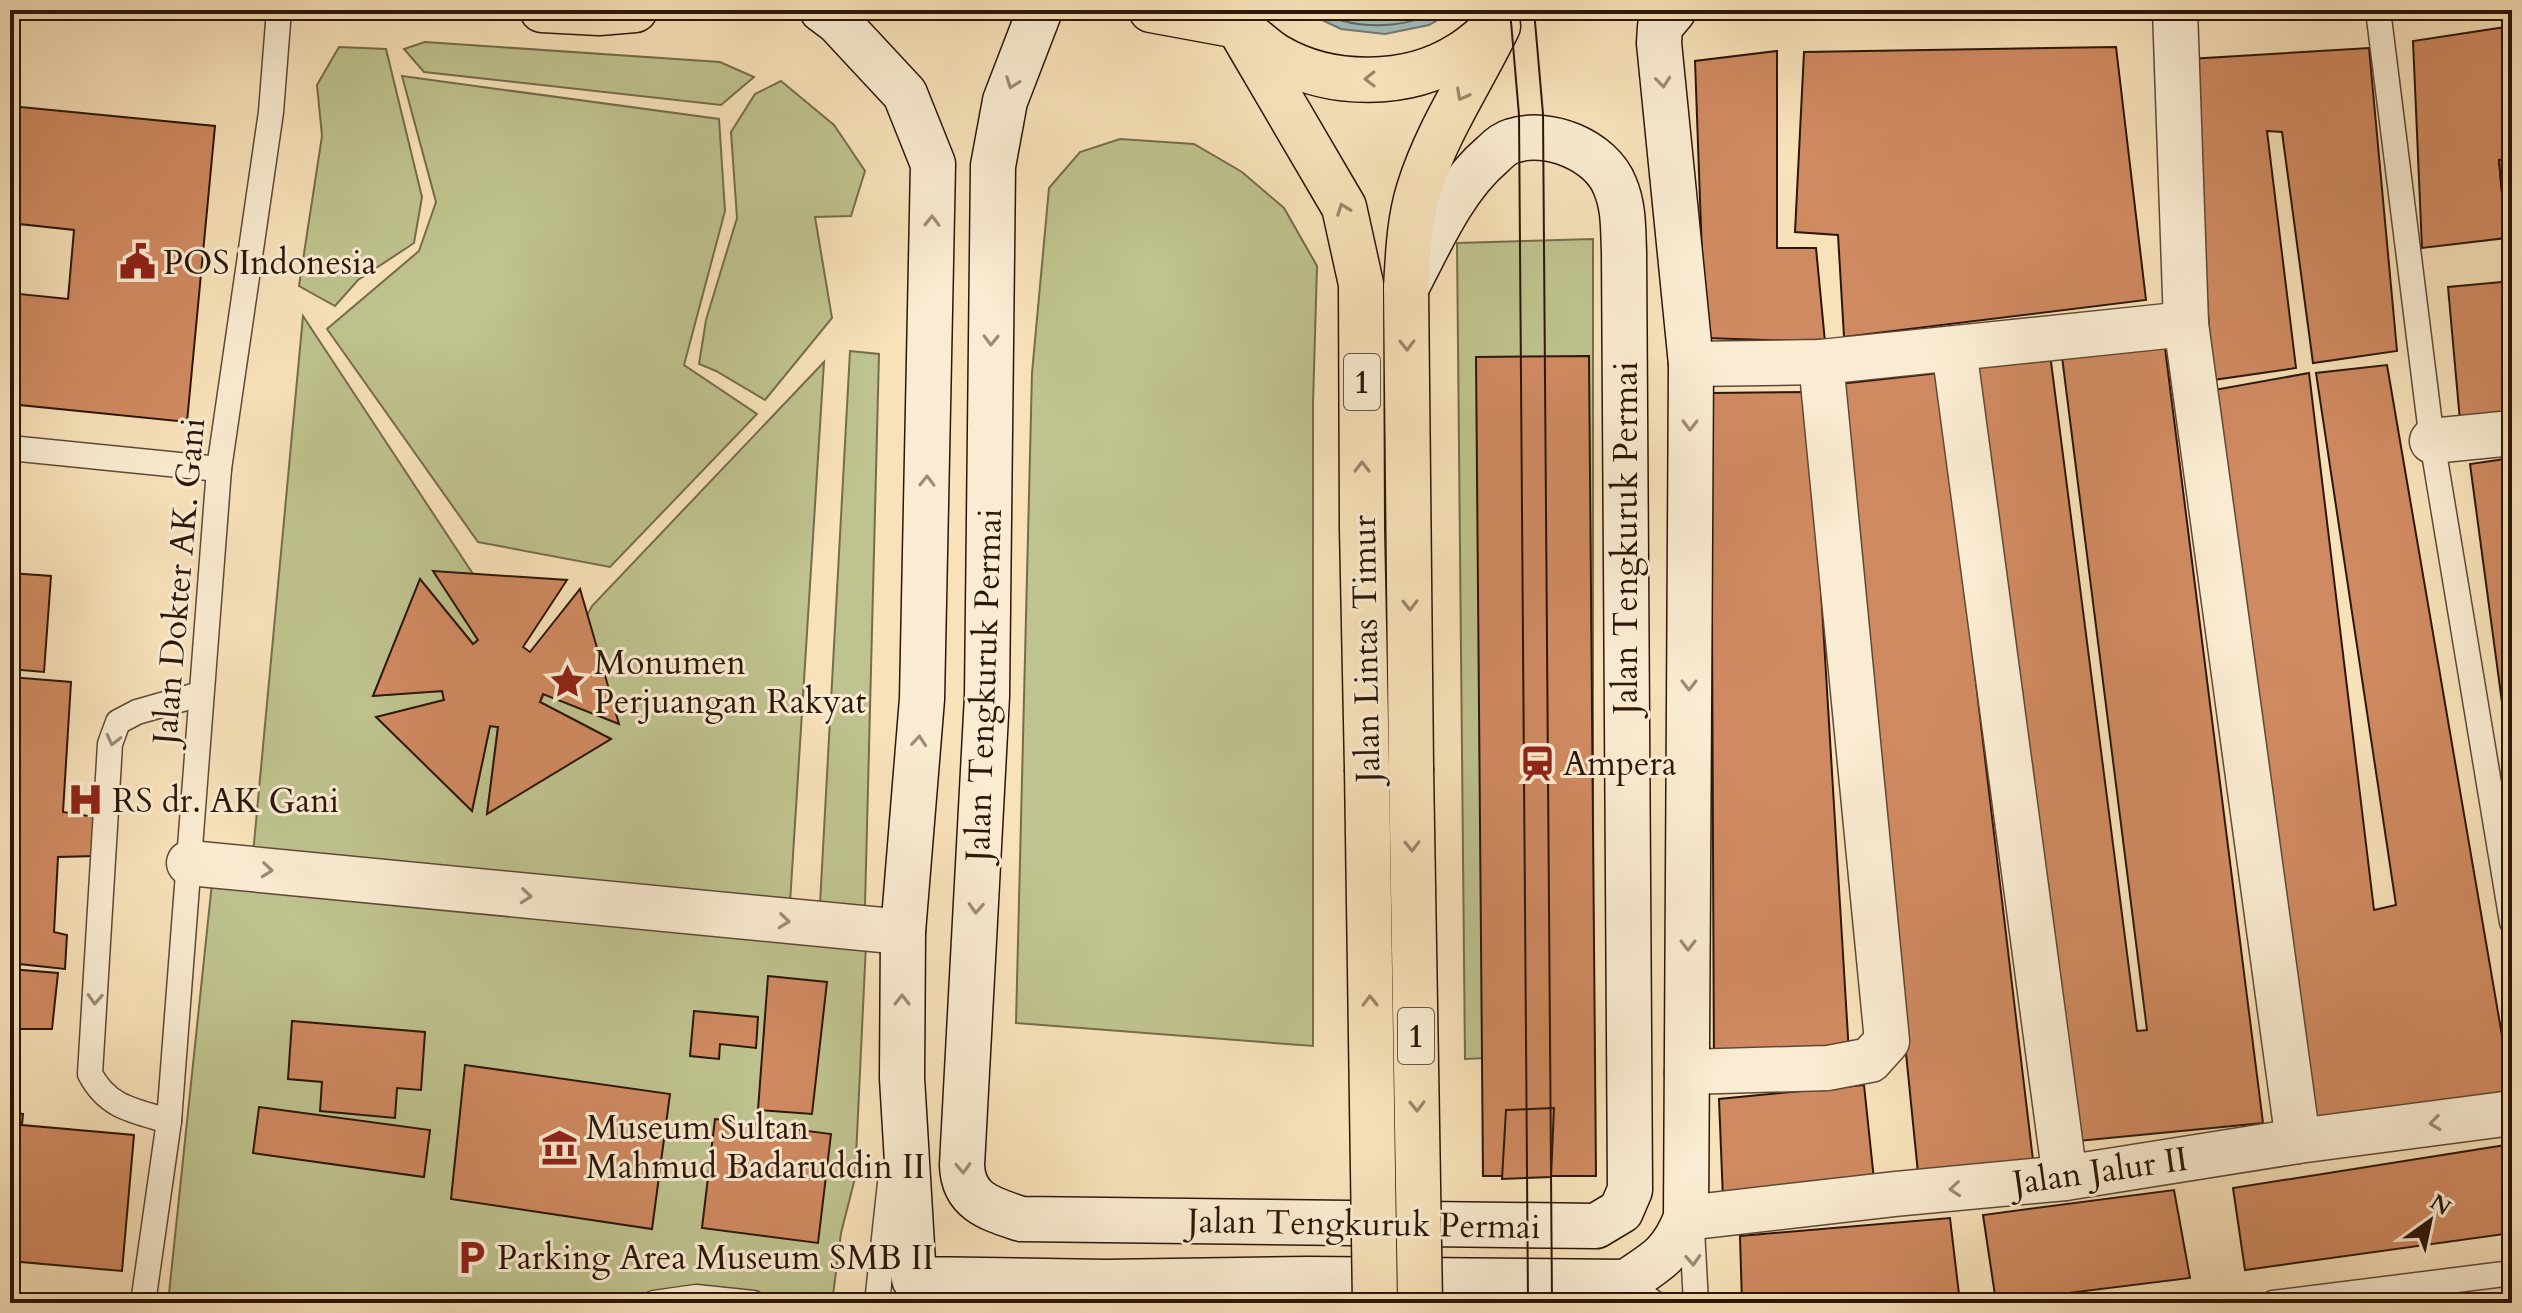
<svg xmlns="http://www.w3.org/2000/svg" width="2522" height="1313" font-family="Cardo,serif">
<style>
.green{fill:#bfc38f;stroke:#766c4c;stroke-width:2}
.water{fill:#a2bbba;stroke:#737974;stroke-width:2}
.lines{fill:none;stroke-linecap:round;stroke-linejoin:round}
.shore{stroke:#676862;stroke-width:2}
.building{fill:#d08a61;stroke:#2c160a;stroke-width:2}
.lane-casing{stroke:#5f4936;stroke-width:27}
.street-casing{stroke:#5f4936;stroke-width:47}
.secondary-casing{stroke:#2c160a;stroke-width:47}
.primary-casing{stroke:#2c160a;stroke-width:47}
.highway-casing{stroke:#2c160a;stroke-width:47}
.lane{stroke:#faecd2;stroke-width:24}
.street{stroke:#faecd2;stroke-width:44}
.secondary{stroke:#faecd2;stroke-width:44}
.primary{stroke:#f8e2ba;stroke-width:44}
.highway{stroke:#f8e2ba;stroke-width:44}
.tram{stroke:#2c160a;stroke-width:2}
.highway-bridge-casing{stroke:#2c160a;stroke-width:47;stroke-linecap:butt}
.highway-bridge{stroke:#f8e2ba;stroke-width:44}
.oneway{stroke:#9c866b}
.oneway2{stroke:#9d8c78}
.labels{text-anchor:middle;stroke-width:6;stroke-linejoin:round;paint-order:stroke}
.shield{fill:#faecd2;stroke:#6a5646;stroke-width:2}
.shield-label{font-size:32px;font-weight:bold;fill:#2c160a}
.poi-label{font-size:34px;fill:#2c160a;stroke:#faecd2;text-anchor:start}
.street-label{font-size:34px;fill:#2c160a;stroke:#faecd2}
</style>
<rect width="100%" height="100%" fill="#f8e2ba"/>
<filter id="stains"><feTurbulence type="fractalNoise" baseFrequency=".0025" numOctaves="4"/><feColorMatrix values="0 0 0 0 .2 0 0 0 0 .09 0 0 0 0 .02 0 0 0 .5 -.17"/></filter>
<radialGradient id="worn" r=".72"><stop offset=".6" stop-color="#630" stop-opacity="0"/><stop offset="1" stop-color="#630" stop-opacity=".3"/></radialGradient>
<g class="green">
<path d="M425,42L720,62L754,77L721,105L424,72L404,49Z"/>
<path d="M339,47L386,49L422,197L414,243L358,280L335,306L299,286L322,136L317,85Z"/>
<path d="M402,76L719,119L725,211L684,365L757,414L610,567L478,542L327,329L419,251L436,202Z"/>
<path d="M781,81L834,125L865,171L851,216L815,217L832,318L765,400L716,371L699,364L706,320L737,218L731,132L755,94Z"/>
<path d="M1120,139L1194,144L1242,172L1284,208L1317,266L1313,404V1046L1016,1023L1032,373L1049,188L1080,152Z"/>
<path d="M1593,239V1053L1465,1059L1457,243Z"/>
<path d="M303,316L473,574L434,572L478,640L473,644L420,580L373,696L442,691L444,700L377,717L472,811L490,726L498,727L487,813L610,738L540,702L592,606L824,362L790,903L253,854Z"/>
<path d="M850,351L879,354L865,906L820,904Z"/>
<path d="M212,883L866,944L855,1178L841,1233L832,1303H168Z"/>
</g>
<path class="water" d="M1301,10H1455L1429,25L1385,34L1341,29Z"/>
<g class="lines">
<path class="shore" d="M1319,10C1327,14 1335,19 1343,21C1374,29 1412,26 1439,10"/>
</g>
<g class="building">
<path d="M2512,26V158L2499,160L2506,238L2422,248L2413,41Z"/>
<path d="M2116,47L2146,300L1844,337L1838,235L1795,232L1804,52Z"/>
<path d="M2369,48L2397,351L2313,363L2282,132L2267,131L2296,368L2213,380L2189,59Z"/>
<path d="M1777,51V248H1816L1825,342L1705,338L1695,61Z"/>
<path d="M10,106L215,126L187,422L10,404V293L68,299L74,230L10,223Z"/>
<path d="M2512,159V237L2506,238L2499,160Z"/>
<path d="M2512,281V417L2460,421L2448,287Z"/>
<path d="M2164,340L2263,1123L2068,1142L1970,362L2050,354L2137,1031L2147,1030L2061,349Z"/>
<path d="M1589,356L1596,1176H1483L1476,357Z"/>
<path d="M2387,365L2512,1094L2305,1125L2214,390L2309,373L2374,910L2396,905L2316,373Z"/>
<path d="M1939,373L2033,1160L1918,1173L1839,384Z"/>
<path d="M1809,392L1850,1070L1714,1072L1711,393Z"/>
<path d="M2512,458V777L2470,464Z"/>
<path d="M433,571L567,580L523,647L530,652L580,589L619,724L543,694L540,702L611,739L487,814L498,727L490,726L472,811L376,717L444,700L442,691L373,696L420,579L473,644L478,640Z"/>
<path d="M10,573L51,576L44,672L10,669Z"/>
<path d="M10,677L71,682L63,812L95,817V856L58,857L54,932L67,935L65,969L10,963Z"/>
<path d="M10,969L58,973L52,1029H15L10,1086Z"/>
<path d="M768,976L827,982L812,1114L758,1110Z"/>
<path d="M694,1011L758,1017L756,1048L720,1044L719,1059L690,1056Z"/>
<path d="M292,1021L425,1032L421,1090L397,1088L395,1118L320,1111L322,1082L288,1079Z"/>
<path d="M465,1065L670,1094L652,1229L451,1199Z"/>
<path d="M1864,1085L1874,1180L1723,1199L1719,1099Z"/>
<path d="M259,1107L430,1130L424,1177L253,1153Z"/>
<path d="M1554,1108L1551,1177L1502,1179L1506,1110Z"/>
<path d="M10,1113L23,1114L22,1125L134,1135L122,1271L10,1261Z"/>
<path d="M715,1119L831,1134L818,1243L702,1228Z"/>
<path d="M2512,1144V1233L2245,1270L2233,1188Z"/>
<path d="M2174,1190L2190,1278L1996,1302L1983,1215Z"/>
<path d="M1950,1218L1960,1303H1742L1740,1236Z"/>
</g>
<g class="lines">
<defs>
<g id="lane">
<path d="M2378,10L2432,441L2512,922"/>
<path d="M10,448L219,469"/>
<path d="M169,1121C134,1111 108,1108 90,1074L110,744L118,722L137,712L200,694"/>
<path d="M1689,1224L1692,1230L1696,1303"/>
<path d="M1626,1282L1654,1303"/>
<path d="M143,1303L169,1121L219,469L271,112L279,10"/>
<path d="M654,1303L696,1297L753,1303"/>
<path d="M877,1303L891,1174"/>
<path d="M2273,1303L2512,1273"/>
</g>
<g id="street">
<path d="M2175,10L2186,324L2298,1141"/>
<path d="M1954,349L2065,1178"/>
<path d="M1691,364L1821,362L2186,324"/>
<path d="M2432,441L2512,433"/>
<path d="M189,863L903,932"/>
<path d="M1687,1072L1828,1068L1870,1060L1887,1041L1821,362"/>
<path d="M1686,1218L1895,1194L2065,1178L2298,1141L2512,1113"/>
</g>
<g id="secondary">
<path d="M822,10L838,22L905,94L933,164L922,699L903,932L902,1078L914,1279L1106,1282L1308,1279L1626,1282C1658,1261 1671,1255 1686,1218L1691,364L1659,43L1660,27L1674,10"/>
<path d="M1040,10L1005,101L993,166L987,696L962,1165C963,1202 991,1209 1021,1219L1596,1226L1621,1211L1630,1190L1624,252C1623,229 1624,207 1615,186C1601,150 1548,129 1512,141C1505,143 1497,150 1492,155C1453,188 1430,243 1406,288"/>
</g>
<g id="primary">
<path d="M542,10L599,13L635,10"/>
<path d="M1151,10L1238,26"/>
</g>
<g id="highway">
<path d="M1238,26L1344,207L1361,284L1362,529L1367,769"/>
<path d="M1246,33C1256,40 1266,50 1276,56C1330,88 1408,88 1461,54C1473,47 1484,36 1496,27"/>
<path d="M1411,768L1406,288C1408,255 1409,220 1419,189C1437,131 1472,80 1498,26"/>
</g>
</defs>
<use href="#lane" class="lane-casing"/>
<use href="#street" class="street-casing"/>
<use href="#secondary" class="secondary-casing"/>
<use href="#primary" class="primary-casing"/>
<use href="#highway" class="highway-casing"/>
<use href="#lane" class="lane"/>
<use href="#street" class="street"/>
<use href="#secondary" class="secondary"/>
<use href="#primary" class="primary"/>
<use href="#highway" class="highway"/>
<g class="tram">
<path d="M1510,10L1519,115L1528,1303"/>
<path d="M1534,10L1543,114L1552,1303"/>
</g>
<defs>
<g id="highway-bridge">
<path d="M1411,768L1420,1303"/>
<path d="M1367,769L1375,1303"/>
</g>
</defs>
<use href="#highway-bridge" class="highway-bridge-casing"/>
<use href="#highway-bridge" class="highway-bridge"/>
</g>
<defs><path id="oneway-chevron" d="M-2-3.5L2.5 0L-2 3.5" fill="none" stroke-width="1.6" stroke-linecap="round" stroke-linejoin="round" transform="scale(2)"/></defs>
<g class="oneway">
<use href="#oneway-chevron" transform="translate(1370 79) rotate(179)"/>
<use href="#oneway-chevron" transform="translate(1462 95) rotate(118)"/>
<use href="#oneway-chevron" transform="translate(1343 209) rotate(-110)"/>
<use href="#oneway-chevron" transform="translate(1407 345) rotate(89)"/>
<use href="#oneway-chevron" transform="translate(1362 467) rotate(-90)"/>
<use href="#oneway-chevron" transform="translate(1410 605) rotate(89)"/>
<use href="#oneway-chevron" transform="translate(1412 846) rotate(89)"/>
<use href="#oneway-chevron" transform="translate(1370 1001) rotate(-91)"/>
<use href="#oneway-chevron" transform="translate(1417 1106) rotate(89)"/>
</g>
<g class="oneway2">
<use href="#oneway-chevron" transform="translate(1663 82) rotate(84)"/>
<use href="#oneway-chevron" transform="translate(1012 83) rotate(110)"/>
<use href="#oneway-chevron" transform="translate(932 221) rotate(-89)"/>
<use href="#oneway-chevron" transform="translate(991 340) rotate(91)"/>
<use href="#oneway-chevron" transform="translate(1690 425) rotate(90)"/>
<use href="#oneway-chevron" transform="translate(927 481) rotate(-89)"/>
<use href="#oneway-chevron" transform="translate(1689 685) rotate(90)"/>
<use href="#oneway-chevron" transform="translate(113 740) rotate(104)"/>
<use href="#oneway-chevron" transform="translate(919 741) rotate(-85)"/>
<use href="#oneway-chevron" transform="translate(267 870) rotate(6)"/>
<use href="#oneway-chevron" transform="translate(526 896) rotate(6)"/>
<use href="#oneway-chevron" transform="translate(976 908) rotate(93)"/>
<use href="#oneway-chevron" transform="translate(784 921) rotate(6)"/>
<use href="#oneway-chevron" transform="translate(1688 945) rotate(90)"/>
<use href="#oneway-chevron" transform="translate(95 999) rotate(93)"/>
<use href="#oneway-chevron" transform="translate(902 1000) rotate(-90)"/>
<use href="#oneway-chevron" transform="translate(2435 1123) rotate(173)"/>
<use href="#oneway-chevron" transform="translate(963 1168) rotate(88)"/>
<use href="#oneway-chevron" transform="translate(1955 1189) rotate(175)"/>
<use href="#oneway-chevron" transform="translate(1693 1260) rotate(87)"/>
</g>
<defs>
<symbol id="civic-bare" viewBox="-9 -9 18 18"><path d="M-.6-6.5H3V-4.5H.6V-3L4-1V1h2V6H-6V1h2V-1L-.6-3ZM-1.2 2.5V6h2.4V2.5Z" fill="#8f2418" stroke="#faecd2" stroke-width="2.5" paint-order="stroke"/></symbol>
<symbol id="sight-bare" viewBox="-9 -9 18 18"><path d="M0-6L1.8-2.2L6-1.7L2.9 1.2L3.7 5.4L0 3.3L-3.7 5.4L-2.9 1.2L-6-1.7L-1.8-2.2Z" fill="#8f2418" stroke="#faecd2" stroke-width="2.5" paint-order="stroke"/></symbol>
<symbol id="station-bare" viewBox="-9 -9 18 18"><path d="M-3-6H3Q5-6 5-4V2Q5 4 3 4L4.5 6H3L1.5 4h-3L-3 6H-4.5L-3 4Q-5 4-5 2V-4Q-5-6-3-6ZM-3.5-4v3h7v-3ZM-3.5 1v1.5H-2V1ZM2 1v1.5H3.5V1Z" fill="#8f2418" stroke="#faecd2" stroke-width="2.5" paint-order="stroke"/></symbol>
<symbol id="hospital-bare" viewBox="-9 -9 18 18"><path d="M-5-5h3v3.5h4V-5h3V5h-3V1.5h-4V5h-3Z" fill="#8f2418" stroke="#faecd2" stroke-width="2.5" paint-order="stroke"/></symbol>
<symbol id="museum-bare" viewBox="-9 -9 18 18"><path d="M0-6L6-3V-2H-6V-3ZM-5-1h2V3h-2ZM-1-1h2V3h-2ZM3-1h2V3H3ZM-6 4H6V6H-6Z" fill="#8f2418" stroke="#faecd2" stroke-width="2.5" paint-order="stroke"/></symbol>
<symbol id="parking-bare" viewBox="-9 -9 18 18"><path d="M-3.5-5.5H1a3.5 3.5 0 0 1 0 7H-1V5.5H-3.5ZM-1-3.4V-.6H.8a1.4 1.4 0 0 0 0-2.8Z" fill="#8f2418" stroke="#faecd2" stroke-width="2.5" paint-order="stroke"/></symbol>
</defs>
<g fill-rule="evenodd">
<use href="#civic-bare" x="112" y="236" width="51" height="51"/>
<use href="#sight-bare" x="542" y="656" width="51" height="51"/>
<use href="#station-bare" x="1512" y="738" width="51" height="51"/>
<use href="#hospital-bare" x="60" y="774" width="51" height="51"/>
<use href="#museum-bare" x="534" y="1122" width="51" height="51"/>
<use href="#parking-bare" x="446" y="1232" width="51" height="51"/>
</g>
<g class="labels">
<g class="shield">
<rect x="1344" y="354" width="36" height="56" rx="6"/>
<rect x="1398" y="1008" width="36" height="56" rx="6"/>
</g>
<g class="shield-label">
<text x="1362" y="393">1</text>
<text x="1416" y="1047">1</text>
</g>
<g class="poi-label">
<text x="163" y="274">POS Indonesia</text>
<text x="594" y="674">Monumen<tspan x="594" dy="39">Perjuangan Rakyat</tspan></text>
<text x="1563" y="775">Ampera</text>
<text x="112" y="812">RS dr. AK Gani</text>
<text x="586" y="1139">Museum Sultan<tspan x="586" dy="39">Mahmud Badaruddin II</tspan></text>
<text x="497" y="1269">Parking Area Museum SMB II</text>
</g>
<g class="street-label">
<text transform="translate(1625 538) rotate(-90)" y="12">Jalan Tengkuruk Permai</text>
<text transform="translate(178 581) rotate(-85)" y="12">Jalan Dokter AK. Gani</text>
<text transform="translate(1365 649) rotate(-91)" y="12">Jalan Lintas Timur</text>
<text transform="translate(983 685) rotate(-88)" y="12">Jalan Tengkuruk Permai</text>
<text transform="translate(2100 1170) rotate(-8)" y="12">Jalan Jalur II</text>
<text transform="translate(1364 1223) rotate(1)" y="12">Jalan Tengkuruk Permai</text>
</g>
</g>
<rect width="2522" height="1313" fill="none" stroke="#f8e2ba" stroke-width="40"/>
<rect x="12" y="12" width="2498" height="1289" fill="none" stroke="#2c160a" stroke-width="4"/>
<rect x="20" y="20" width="2482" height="1273" fill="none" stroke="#2c160a" stroke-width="2"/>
<g transform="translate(2430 1221) rotate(33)" stroke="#faecd2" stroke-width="6" paint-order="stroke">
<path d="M0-6L14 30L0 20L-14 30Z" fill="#2c160a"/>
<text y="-12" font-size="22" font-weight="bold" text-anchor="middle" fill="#2c160a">N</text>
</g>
<rect width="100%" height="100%" filter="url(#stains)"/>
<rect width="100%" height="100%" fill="url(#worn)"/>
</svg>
